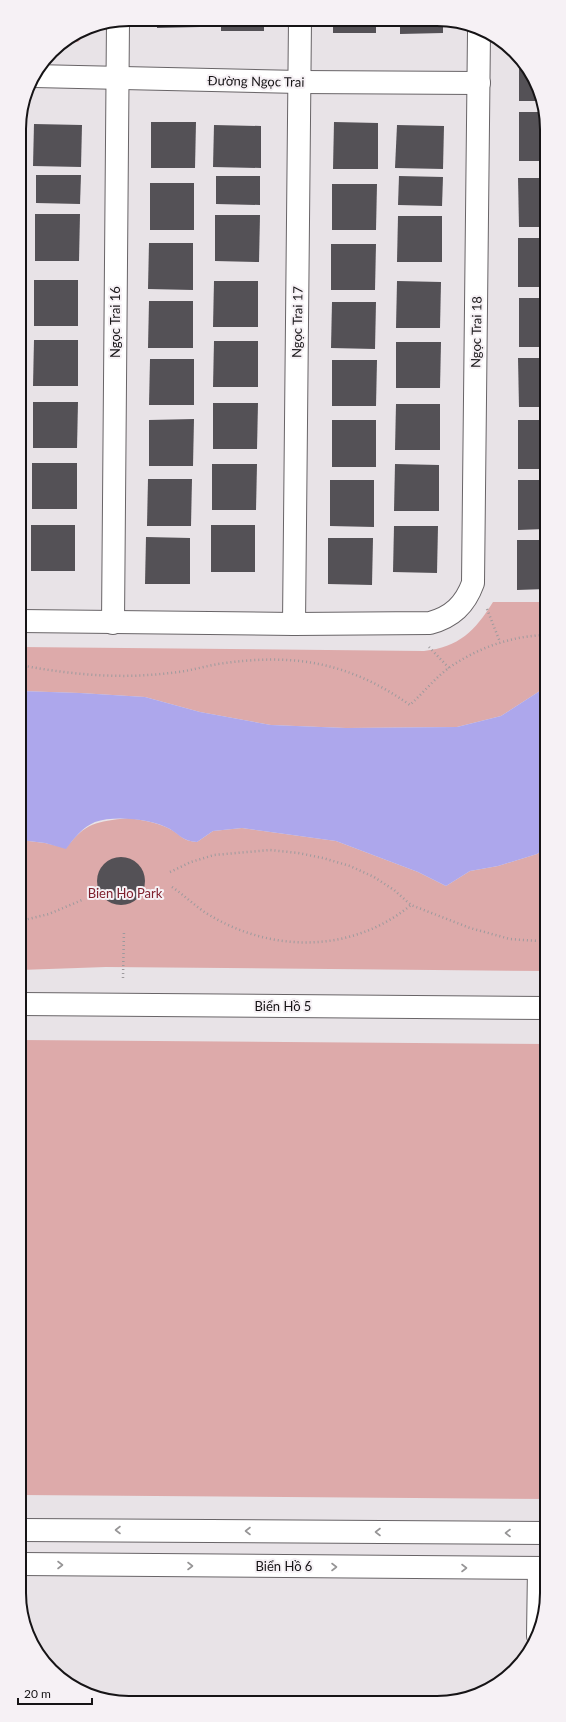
<svg xmlns="http://www.w3.org/2000/svg" width="566" height="1722" font-family="Lato,sans-serif">
<style>
.green{fill:#daa}
.water{fill:#ada7ec}
.building{fill:#545156}
.lines{fill:none;stroke-linecap:round;stroke-linejoin:round}
.minor-casing{stroke:#686467;stroke-width:24}
.path{stroke:#9d9a9d;stroke-width:2.5;stroke-dasharray:1 3;stroke-linecap:butt}
.minor{stroke:#fff;stroke-width:22}
.oneway{stroke:#969596}
.labels{text-anchor:middle;stroke-width:4;stroke-linejoin:round;paint-order:stroke}
.street-label{font-size:13px;fill:#161416;stroke:#f6f1f5}
.park-label{font-size:13px;fill:#7f212e;stroke:#f6f1f5}
.rim{fill:none;stroke:#161416;stroke-width:2}
</style>
<rect width="100%" height="100%" fill="#e8e3e7"/>
<g class="green">
<path d="M93,26L78,42H63L87,27Z"/>
<path d="M493,602H546V687L501,716L457,727L346,728L271,725L200,712L145,697L80,693L20,691V647L424,651C459,647 475,631 493,602Z"/>
<path d="M128,818C141,820 156,822 168,828C181,834 181,841 197,842L213,831L242,828L336,841L418,872L446,886L470,871L498,866L537,854L546,848V971L106,967L20,970V840L45,843L66,848C86,822 96,822 128,818Z"/>
<path d="M20,1040L546,1044L547,1499L21,1495Z"/>
</g>
<path class="water" d="M546,687V848L537,854L498,866L470,871L446,886L418,872L336,841L242,828L213,831L197,842C183,841 181,836 170,829C152,819 115,815 95,822C83,827 74,838 66,849L45,843L20,840V691L80,693L145,697L200,712L271,725L346,728L457,727L501,716Z"/>
<g class="building">
<path d="M157,19H200V27L157,28Z"/>
<rect x="221" y="20" width="43" height="11"/>
<path d="M333,20L376,21V33H333Z"/>
<path d="M400,21H443V33L400,34Z"/>
<path d="M519,59L541,101H519Z"/>
<rect x="519" y="112" width="26" height="49"/>
<path d="M151,122H196L195,168H151Z"/>
<path d="M334,122L378,123V169H333Z"/>
<path d="M34,124L82,125L81,167L33,166Z"/>
<path d="M214,125L261,126V168L213,167Z"/>
<path d="M397,125L444,126L443,169L395,168Z"/>
<path d="M36,175H81L80,204L36,203Z"/>
<path d="M216,176H260V205L216,204Z"/>
<path d="M399,176L443,177L442,206L398,205Z"/>
<path d="M518,178H545V227H519Z"/>
<rect x="150" y="183" width="44" height="47"/>
<path d="M332,184H377L376,230H332Z"/>
<path d="M35,214H80L79,261H35Z"/>
<path d="M215,215H260L259,262L215,261Z"/>
<path d="M398,216H442V262H397Z"/>
<rect x="518" y="238" width="27" height="49"/>
<path d="M149,243H193V290L148,289Z"/>
<path d="M331,244H376L375,290H331Z"/>
<rect x="34" y="280" width="44" height="46"/>
<path d="M214,281H258V327H213Z"/>
<path d="M397,281L441,282L440,328H396Z"/>
<rect x="519" y="298" width="26" height="49"/>
<path d="M149,301H193V348H148Z"/>
<path d="M332,302H376L375,349L331,348Z"/>
<path d="M34,340H78V386H33Z"/>
<path d="M214,341H258V387H213Z"/>
<path d="M396,342H441L440,388H396Z"/>
<path d="M518,358H545V407H519Z"/>
<path d="M150,359H194V405H149Z"/>
<path d="M332,360H377L376,406H332Z"/>
<path d="M33,402H78L77,448H33Z"/>
<path d="M213,403H258L257,449H213Z"/>
<path d="M396,404H440V450H395Z"/>
<path d="M194,419L193,466H149V420Z"/>
<rect x="332" y="420" width="44" height="47"/>
<rect x="518" y="420" width="27" height="49"/>
<rect x="32" y="463" width="45" height="46"/>
<path d="M212,464H257L256,510H212Z"/>
<path d="M395,464L439,465V511H394Z"/>
<path d="M148,479H192L191,526H147Z"/>
<path d="M330,480H374V527L330,526Z"/>
<path d="M518,480H545V529L518,530Z"/>
<rect x="31" y="525" width="44" height="46"/>
<rect x="211" y="525" width="44" height="47"/>
<path d="M394,526H438L437,573L393,572Z"/>
<path d="M146,537L190,538V584H145Z"/>
<path d="M328,538H373L372,585L328,584Z"/>
<path d="M517,540H545L546,589L517,590Z"/>
<circle cx="121" cy="881" r="24"/>
</g>
<g class="lines">
<defs>
<g id="minor">
<path d="M34,76L300,82L479,83"/>
<path d="M20,621L294,624L430,623C452,617 465,605 473,583L479,32"/>
<path d="M113,623L118,21"/>
<path d="M294,624L300,20"/>
<path d="M20,1004L546,1008"/>
<path d="M21,1530L547,1533"/>
<path d="M21,1564L547,1568"/>
<path d="M538,1636L539,1568"/>
</g>
</defs>
<use href="#minor" class="minor-casing"/>
<g class="path">
<path d="M487,609L500,642"/>
<path d="M429,647L449,668"/>
<path d="M20,665C62,673 106,678 149,675C161,674 173,673 185,671C196,669 207,666 218,664C292,653 347,661 410,705C423,693 435,678 450,667C478,648 511,636 546,635"/>
<path d="M170,872L191,862L214,855L270,850L298,853L323,858L350,866L374,877L394,890L411,905L470,928L510,939L538,941"/>
<path d="M172,887C184,895 194,905 206,913C270,953 351,954 411,905"/>
<path d="M20,921L49,914L82,900"/>
<path d="M123,978L124,930"/>
</g>
<use href="#minor" class="minor"/>
</g>
<defs><path id="oneway-chevron" d="M-2-3.5L2.5 0L-2 3.5" fill="none" stroke-width="1.6" stroke-linecap="round" stroke-linejoin="round"/></defs>
<g class="oneway">
<use href="#oneway-chevron" transform="translate(118 1530) rotate(-180)"/>
<use href="#oneway-chevron" transform="translate(248 1531) rotate(-180)"/>
<use href="#oneway-chevron" transform="translate(378 1532) rotate(-180)"/>
<use href="#oneway-chevron" transform="translate(508 1533) rotate(-180)"/>
<use href="#oneway-chevron" transform="translate(60 1565)"/>
<use href="#oneway-chevron" transform="translate(190 1566)"/>
<use href="#oneway-chevron" transform="translate(334 1567)"/>
<use href="#oneway-chevron" transform="translate(464 1568)"/>
</g>
<g class="labels">
<g class="street-label">
<text transform="translate(256 81) rotate(1)" y="5">Đường Ngọc Trai</text>
<text transform="translate(115 322) rotate(-90)" y="5">Ngọc Trai 16</text>
<text transform="translate(297 322) rotate(-89)" y="5">Ngọc Trai 17</text>
<text transform="translate(476 332) rotate(-89)" y="5">Ngọc Trai 18</text>
<text x="283" y="1011">Biển Hồ 5</text>
<text x="284" y="1571">Biển Hồ 6</text>
</g>
<g class="park-label">
<text x="125" y="898">Bien Ho Park</text>
</g>
</g>
<path d="M0 0H566V1722H0ZM129 26H437A103 103 0 0 1 540 129V1593A103 103 0 0 1 437 1696H129A103 103 0 0 1 26 1593V129A103 103 0 0 1 129 26Z" fill="#f6f1f5" fill-rule="evenodd"/>
<path class="rim" d="M129 26H437A103 103 0 0 1 540 129V1593A103 103 0 0 1 437 1696H129A103 103 0 0 1 26 1593V129A103 103 0 0 1 129 26Z"/>
<path d="M18 1698v6h74v-6" fill="none" stroke="#161416" stroke-width="2"/>
<text x="24" y="1698" font-size="12" fill="#161416" stroke="#f6f1f5" stroke-width="3" paint-order="stroke">20 m</text>
</svg>
